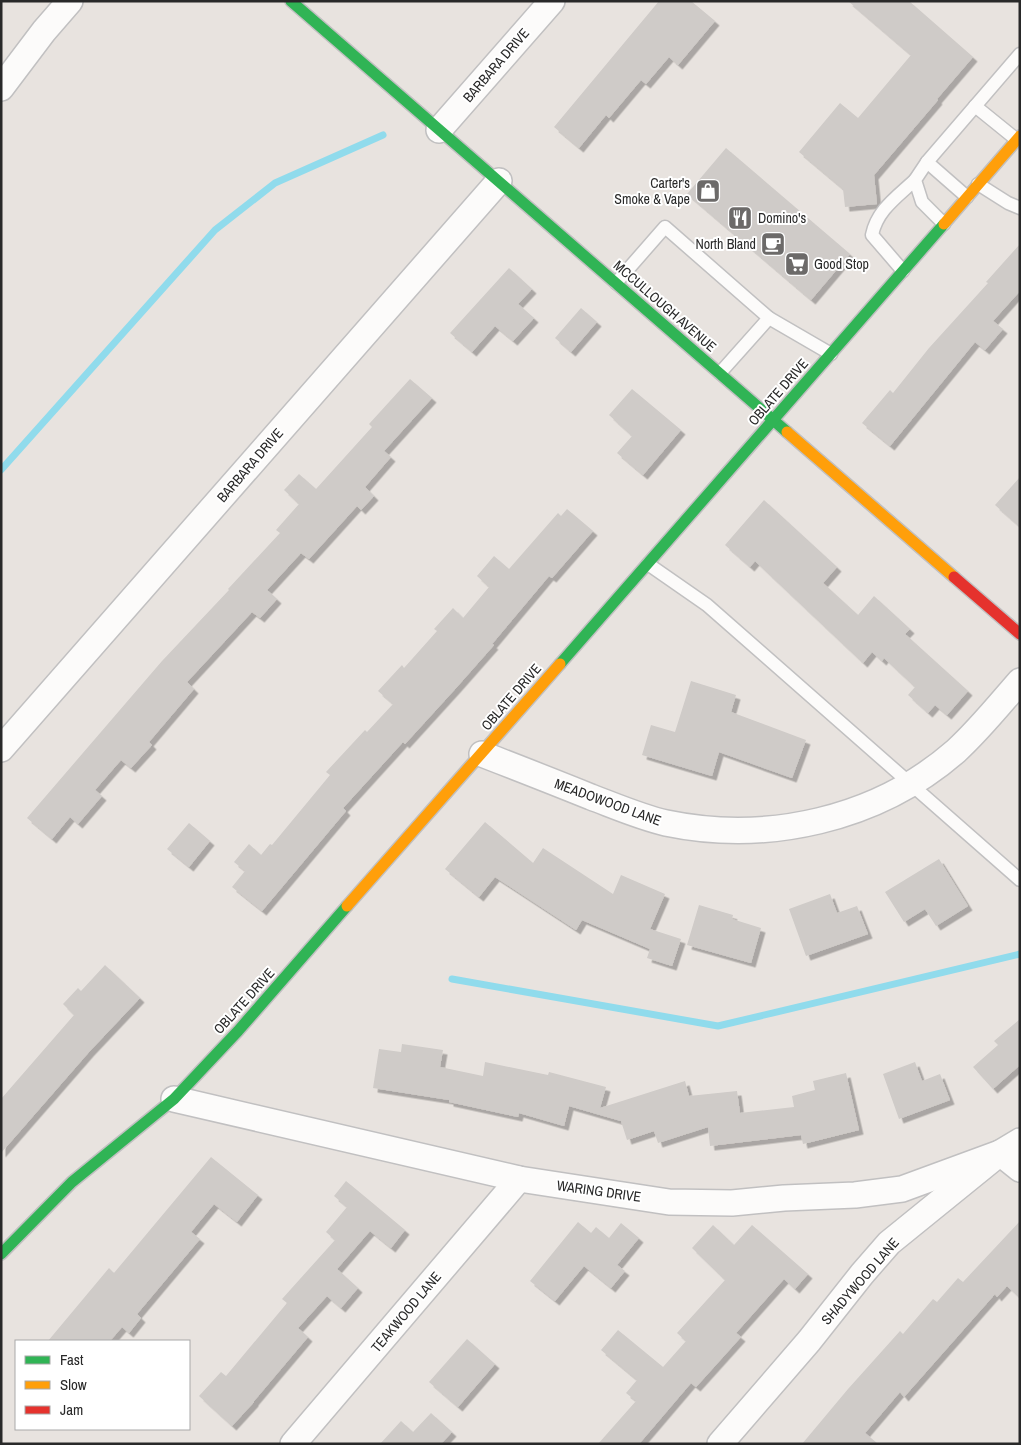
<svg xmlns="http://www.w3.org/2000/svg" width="1021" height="1445" font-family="'Archivo Narrow',sans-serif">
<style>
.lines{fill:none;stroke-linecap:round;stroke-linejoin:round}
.stream{stroke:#90dbec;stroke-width:7}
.building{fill:#cfcbc8;filter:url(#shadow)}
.lane-casing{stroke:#c1c0c1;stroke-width:15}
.street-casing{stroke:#c1c0c1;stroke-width:28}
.fast-casing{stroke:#c1c0c1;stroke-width:14}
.slow-casing{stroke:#c1c0c1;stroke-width:14}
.jam-casing{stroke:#c1c0c1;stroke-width:14}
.lane{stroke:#fcfbfa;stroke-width:12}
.street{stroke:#fcfbfa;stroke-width:25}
.fast{stroke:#30b455;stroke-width:11}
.slow{stroke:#ff9f0a;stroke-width:11}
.jam{stroke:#e5322d;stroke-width:11}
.labels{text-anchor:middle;stroke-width:4;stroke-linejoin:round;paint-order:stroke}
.street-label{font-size:14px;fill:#292929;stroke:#fff}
.poi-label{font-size:14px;fill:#292929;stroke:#fff;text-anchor:end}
</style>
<defs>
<filter id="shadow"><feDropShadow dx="4.5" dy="4.5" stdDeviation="0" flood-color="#0004"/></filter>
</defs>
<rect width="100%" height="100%" fill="#e8e3df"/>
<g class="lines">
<g class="stream">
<path d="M1,470L215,230L275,183L383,135"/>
<path d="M452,979L718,1026L1020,954"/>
</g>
</g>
<g class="building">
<path d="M659,1H691L715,21L678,65L669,57L646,84L641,80L609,118L606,115L579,148L554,127Z"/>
<path d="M848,1H909L973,57L937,99L938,100L874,175L877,204L845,207L843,189L799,152L840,103L858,118L911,55Z"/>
<path d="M726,148L850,254L811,300L687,194Z"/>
<path d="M1020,244V291L993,321L1003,329L985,350L975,342L890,446L862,423L890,390L893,393L929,348L988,283L986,282Z"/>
<path d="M509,268L532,289L518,304L534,318L513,341L495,326L472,352L450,333Z"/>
<path d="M581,308L597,322L571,352L555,338Z"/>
<path d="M410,379L432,398L384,451L391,457L365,487L374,496L361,510L357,506L309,559L301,553L267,590L277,599L260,618L252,612L187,682L194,689L149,742L152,745L131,768L121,760L95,790L102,796L78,824L70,817L52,839L27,818L162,661L229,590L228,589L280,533L276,530L299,504L284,490L299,474L316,489L372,427L369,424Z"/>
<path d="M632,389L681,430L643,475L617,453L632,436L609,415Z"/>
<path d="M1020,477V527L995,505Z"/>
<path d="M764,500L837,567L823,583L858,615L874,596L910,629L905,634L968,691L947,715L935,705L928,713L908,695L915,687L884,658L882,661L872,652L863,663L755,561L750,567L725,545Z"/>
<path d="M567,509L593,531L552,578L549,576L492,644L494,645L456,688L405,744L403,742L343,808L346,811L262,911L232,887L245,871L234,862L249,844L261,855L270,844L272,845L330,775L326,772L365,730L367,732L393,704L378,691L402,665L404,668L437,631L434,629L453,608L463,618L489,587L477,576L494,556L509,569L558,513L561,516Z"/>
<path d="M691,681L736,695L731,712L806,740L792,778L719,752L712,776L642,755L651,725L675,732Z"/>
<path d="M485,822L533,863L543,848L613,894L621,875L665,894L650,929L681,939L672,966L647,958L650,949L582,920L576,930L495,877L479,897L445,869Z"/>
<path d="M189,823L210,841L189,867L167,849Z"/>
<path d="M939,859L968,906L936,926L925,909L904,922L885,892Z"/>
<path d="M830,894L837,913L857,906L868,934L806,956L789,909Z"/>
<path d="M699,905L733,915L732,919L761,928L751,963L687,945Z"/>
<path d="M105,965L140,998L89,1052L1,1153V1099L74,1015L63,1004L78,988L81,991Z"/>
<path d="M1020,1019V1065L993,1089L973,1067L998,1045L994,1041Z"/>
<path d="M402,1044L443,1050L440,1067L483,1076L485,1062L548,1075L549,1072L606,1087L600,1108L685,1081L689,1096L737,1091L740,1113L794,1107L792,1096L815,1090L813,1081L846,1073L859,1130L803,1144L801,1135L710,1146L708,1127L658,1143L654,1131L627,1140L621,1121L569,1106L564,1126L519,1113L518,1117L449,1102V1100L373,1088L379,1049L401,1052Z"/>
<path d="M915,1062L922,1081L940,1074L950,1100L899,1119L883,1074Z"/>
<path d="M211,1157L258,1195L237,1222L214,1204L191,1232L200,1239L137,1314L141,1318L129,1333L122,1327L110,1341H48L109,1268L114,1273Z"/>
<path d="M346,1181L405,1230L391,1248L370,1231L337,1269L358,1288L341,1308L327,1296L298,1328L308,1337L254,1401V1402L232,1426L199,1396L221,1372L226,1376L287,1303L282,1299L335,1240L326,1232L347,1207L334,1196Z"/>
<path d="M1020,1221V1298L1007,1286L997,1297L995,1294L904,1397L900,1392L865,1433L878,1444H802L848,1389L900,1331L903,1334L933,1299L937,1302L958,1278L963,1282Z"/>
<path d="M578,1222L591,1233L596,1227L609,1238L621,1223L639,1238L617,1265L625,1271L611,1288L584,1266L555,1301L530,1281Z"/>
<path d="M713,1225L734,1245L752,1225L808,1274L795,1289L784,1279L736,1333L741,1337L696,1387L691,1383L639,1444H598L636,1401L626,1393L637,1380L601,1350L618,1330L663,1367L686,1341L677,1333L725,1280L692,1248Z"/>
<path d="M467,1339L495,1364L458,1407L429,1382Z"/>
<path d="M431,1413L452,1432L441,1444H380L401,1421L413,1432Z"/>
</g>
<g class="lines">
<defs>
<g id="lane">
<path d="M975,106L1017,140"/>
<path d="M927,162L967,197"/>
<path d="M978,184L1008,203L1020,208"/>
<path d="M944,224L922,202L915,180L927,162L1020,54"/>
<path d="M903,271L872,235C877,210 897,197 915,180"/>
<path d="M616,283L665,227L769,318L720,373"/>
<path d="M769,318L831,354"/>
<path d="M648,564L707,605L1020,880"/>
</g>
<g id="street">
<path d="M1,88L44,31L70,1"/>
<path d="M439,130L552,1"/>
<path d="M1,749L499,181"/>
<path d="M482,754C518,768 554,782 591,797C615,806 640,817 666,823C767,844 877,820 956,751C979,730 999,705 1020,681"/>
<path d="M174,1099L519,1179L669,1202L732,1203L784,1198L855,1195L902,1189L1000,1153L1020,1169"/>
<path d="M293,1444L519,1179"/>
<path d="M720,1444L809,1341L862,1274L889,1243L1000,1153L1020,1141"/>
</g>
<g id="fast">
<path d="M291,1L787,432"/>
<path d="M560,664L944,224"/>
<path d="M1,1254L72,1182L174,1099L238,1031L347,906"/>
</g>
<g id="slow">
<path d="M944,224L1020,136"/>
<path d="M787,432L954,577"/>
<path d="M347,906L560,664"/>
</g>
<path id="jam" d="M954,577L1020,634"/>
</defs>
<use href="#lane" class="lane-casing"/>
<use href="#street" class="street-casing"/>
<use href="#fast" class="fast-casing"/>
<use href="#slow" class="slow-casing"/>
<use href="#jam" class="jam-casing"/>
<use href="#lane" class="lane"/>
<use href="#street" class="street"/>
<use href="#fast" class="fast"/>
<use href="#slow" class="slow"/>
<use href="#jam" class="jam"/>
</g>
<defs>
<symbol id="shop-square" viewBox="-11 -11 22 22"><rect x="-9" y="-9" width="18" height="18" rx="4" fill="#6c6a69" stroke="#fff"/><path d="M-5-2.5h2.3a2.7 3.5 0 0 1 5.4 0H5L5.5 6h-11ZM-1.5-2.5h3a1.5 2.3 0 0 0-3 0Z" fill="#fff"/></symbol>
<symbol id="restaurant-square" viewBox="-11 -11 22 22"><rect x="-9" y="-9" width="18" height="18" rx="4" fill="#6c6a69" stroke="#fff"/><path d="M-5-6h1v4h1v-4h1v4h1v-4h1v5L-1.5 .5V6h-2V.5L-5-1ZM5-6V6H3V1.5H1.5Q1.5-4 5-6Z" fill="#fff"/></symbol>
<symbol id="cafe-square" viewBox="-11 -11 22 22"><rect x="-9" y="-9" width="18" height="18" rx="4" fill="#6c6a69" stroke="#fff"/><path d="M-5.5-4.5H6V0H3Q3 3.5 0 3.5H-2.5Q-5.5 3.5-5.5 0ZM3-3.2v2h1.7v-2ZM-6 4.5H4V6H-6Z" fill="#fff"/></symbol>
<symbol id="supermarket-square" viewBox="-11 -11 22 22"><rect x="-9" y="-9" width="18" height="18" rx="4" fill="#6c6a69" stroke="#fff"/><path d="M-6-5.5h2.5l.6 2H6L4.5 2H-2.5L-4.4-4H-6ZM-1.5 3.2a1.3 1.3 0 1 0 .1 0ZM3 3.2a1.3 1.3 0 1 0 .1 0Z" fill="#fff"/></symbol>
</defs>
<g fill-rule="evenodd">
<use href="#shop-square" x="694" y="177" width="28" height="28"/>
<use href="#restaurant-square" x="726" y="204" width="28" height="28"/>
<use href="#cafe-square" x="759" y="230" width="28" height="28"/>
<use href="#supermarket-square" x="783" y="250" width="28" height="28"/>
</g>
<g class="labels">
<g class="street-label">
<text transform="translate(496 65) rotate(-49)" y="5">BARBARA DRIVE</text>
<text transform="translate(665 306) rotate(41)" y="5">MCCULLOUGH AVENUE</text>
<text transform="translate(778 392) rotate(-49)" y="5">OBLATE DRIVE</text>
<text transform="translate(250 465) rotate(-49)" y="5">BARBARA DRIVE</text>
<text transform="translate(511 697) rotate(-49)" y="5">OBLATE DRIVE</text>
<text transform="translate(608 802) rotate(20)" y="5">MEADOWOOD LANE</text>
<text transform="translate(244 1001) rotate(-48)" y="5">OBLATE DRIVE</text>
<text transform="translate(599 1191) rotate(8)" y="5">WARING DRIVE</text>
<text transform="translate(860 1281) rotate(-49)" y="5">SHADYWOOD LANE</text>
<text transform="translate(406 1312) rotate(-50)" y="5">TEAKWOOD LANE</text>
</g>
<g class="poi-label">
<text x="690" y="188">Carter's<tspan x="690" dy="16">Smoke &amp; Vape</tspan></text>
<text x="758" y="223" text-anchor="start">Domino's</text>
<text x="756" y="249">North Bland</text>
<text x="814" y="269" text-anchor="start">Good Stop</text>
</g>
</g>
<rect width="1021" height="1445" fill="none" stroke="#292929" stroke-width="5"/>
<rect x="15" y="1340" width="175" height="90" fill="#ffffff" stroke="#a9a9a9"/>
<rect x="25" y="1356" width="25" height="8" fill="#30b455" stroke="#a9a9a9"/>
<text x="60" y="1365" font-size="15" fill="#292929">Fast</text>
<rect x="25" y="1381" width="25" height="8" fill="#ff9f0a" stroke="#a9a9a9"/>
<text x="60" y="1390" font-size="15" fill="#292929">Slow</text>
<rect x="25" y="1406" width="25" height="8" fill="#e5322d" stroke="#a9a9a9"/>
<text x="60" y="1415" font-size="15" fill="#292929">Jam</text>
</svg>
